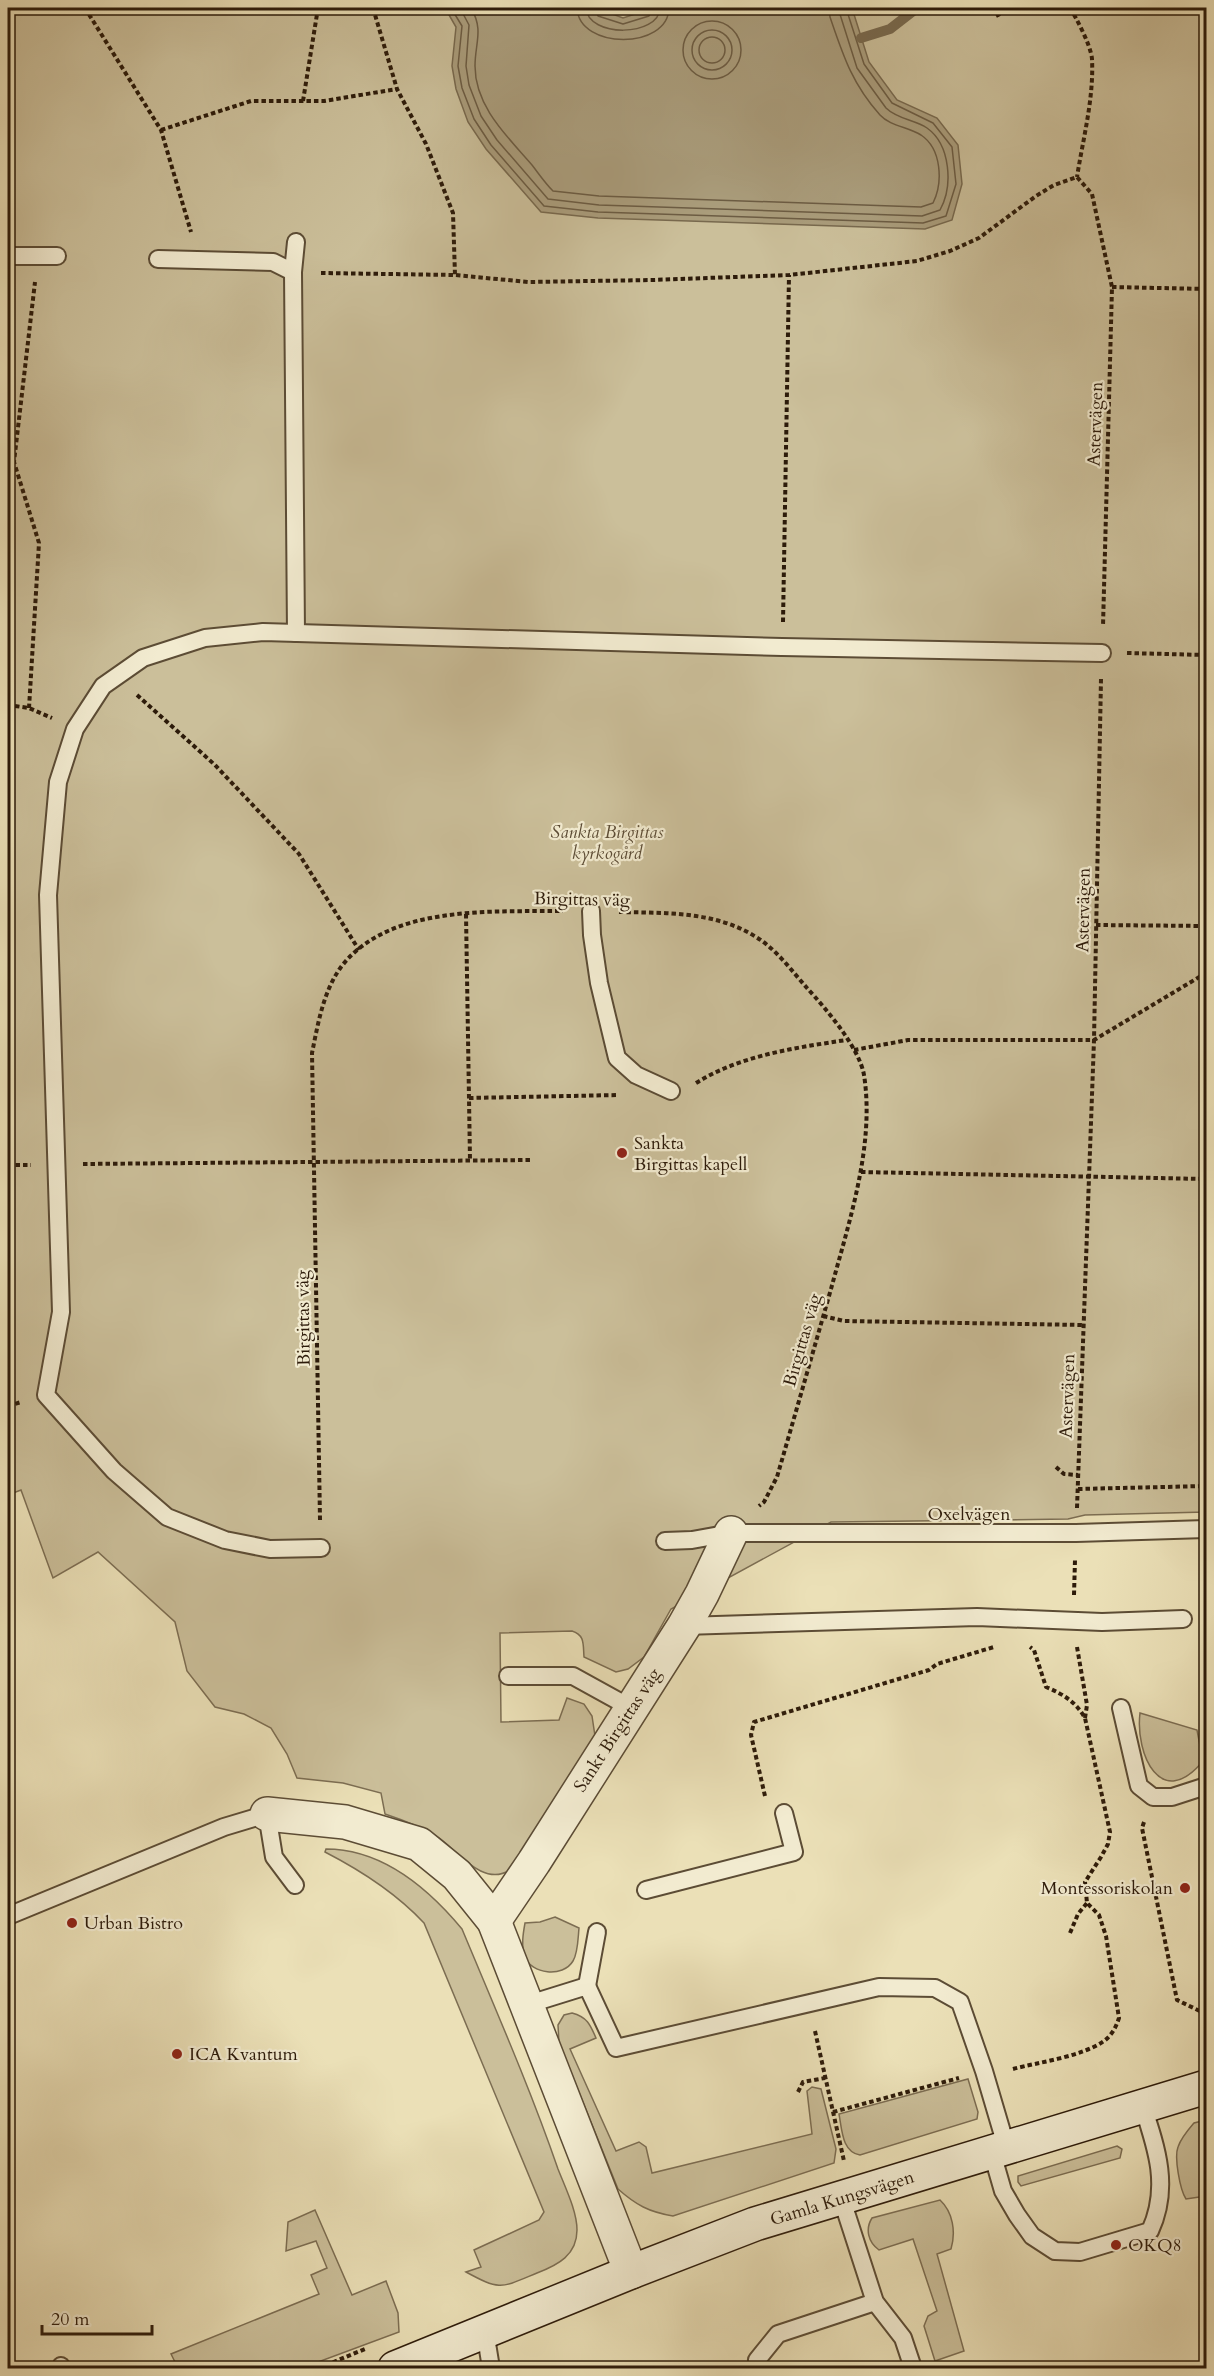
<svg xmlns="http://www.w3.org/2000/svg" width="1214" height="2376" font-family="Cardo,serif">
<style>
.green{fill:#cbbf9a;stroke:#7c6d52;stroke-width:1.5}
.water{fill:#aa9d7c;stroke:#78694e;stroke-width:1.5}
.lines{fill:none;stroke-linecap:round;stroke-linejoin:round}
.shore{stroke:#6c5c43;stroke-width:1.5}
.stream{stroke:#78694e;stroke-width:10}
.lane-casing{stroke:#5c4c35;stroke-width:20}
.street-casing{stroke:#5c4c35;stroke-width:36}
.secondary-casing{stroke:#2d1b0a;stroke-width:36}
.path{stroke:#2d1b0a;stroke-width:4;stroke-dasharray:4.5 3;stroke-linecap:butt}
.lane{stroke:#f2ebd0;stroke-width:16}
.street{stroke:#f2ebd0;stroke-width:33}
.secondary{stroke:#f2ebd0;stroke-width:33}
.poi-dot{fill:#8f2418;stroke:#f2ebd0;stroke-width:2}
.labels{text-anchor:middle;stroke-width:4.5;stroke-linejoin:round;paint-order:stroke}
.street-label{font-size:18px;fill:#2d1b0a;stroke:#f2ebd0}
.park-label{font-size:18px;font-style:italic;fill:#5c4c35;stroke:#f2ebd0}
.poi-label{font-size:18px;fill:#2d1b0a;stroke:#f2ebd0;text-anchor:start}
</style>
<rect width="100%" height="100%" fill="#ebe0b7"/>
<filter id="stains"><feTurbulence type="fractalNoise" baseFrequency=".00333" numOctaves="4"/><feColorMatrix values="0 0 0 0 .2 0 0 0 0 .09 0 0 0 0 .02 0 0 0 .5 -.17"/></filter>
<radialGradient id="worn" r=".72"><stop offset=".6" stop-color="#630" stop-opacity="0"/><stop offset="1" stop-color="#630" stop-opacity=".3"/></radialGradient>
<g class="green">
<path d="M8,8H1206V1512L1085,1515L1068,1519L831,1522L671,1609L644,1657L628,1669L616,1672L584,1657C583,1644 585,1635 572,1631L500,1633L501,1722L559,1720L567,1698L584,1704L592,1716L595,1736L510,1870C482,1888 457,1849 436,1836C419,1826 403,1820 385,1814L381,1793L343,1783L297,1778L287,1754L271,1728L244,1714L215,1707L187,1671L175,1622L98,1552L53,1578L21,1490L8,1495Z"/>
<path d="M1140,1713L1197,1730L1203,1761C1161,1812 1135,1754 1140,1713Z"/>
<path d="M326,1849C383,1849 428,1888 462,1929C495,2008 530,2088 558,2169C565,2187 577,2211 577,2230C577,2255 558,2265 537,2273C501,2288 501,2291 466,2272L481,2267L474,2250L539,2220L544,2212L424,1923C397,1894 360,1870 325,1852Z"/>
<path d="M555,1917L579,1928C578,1938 578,1953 573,1961C563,1978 531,1974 525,1957C521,1946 523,1934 525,1923L540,1922Z"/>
<path d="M572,2013C587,2017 590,2024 596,2038L570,2049L616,2151L639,2142L646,2147L652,2173L812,2134L807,2091L812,2087L821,2089L836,2149L834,2163L673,2216C649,2212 636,2205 618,2189L559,2043L558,2025L564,2015Z"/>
<path d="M968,2079L978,2112L977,2119L860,2155C842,2152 842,2130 839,2114Z"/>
<path d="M1206,2120V2196L1186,2199C1180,2190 1174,2157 1178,2147C1181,2138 1188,2130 1194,2123Z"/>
<path d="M1117,2146L1122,2149L1120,2158L1021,2186L1018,2182V2176Z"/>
<path d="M940,2200C953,2212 956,2232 951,2249L937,2254L964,2351L935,2361L924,2326L928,2316L937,2311L913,2239L879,2250C868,2242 865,2229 872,2218Z"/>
<path d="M315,2210L352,2295L386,2281L398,2313L399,2332L302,2368H178L171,2354L319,2294L311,2275L327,2268L316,2241L286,2251L288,2222Z"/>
</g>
<path class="water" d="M445,8H596L623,18L654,8H852L869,62L897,100L937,118L958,145L962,184L952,220L925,229L598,218L541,212L486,149L468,122L456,89L452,66L456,27Z"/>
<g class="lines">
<g class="shore">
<path d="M451,8L462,26L458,66L462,88L474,119L491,145L544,206L598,212L923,223L946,216L956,184L952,147L933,123L892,103L864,64L846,8"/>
<path d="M460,8L469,25L466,66L469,85L481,116L497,140L548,199L599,205L922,216L940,210C953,187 951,145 927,128C915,120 897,119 886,108L857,68L838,8"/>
<path d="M471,8C484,30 475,43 475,66C475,107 508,137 532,165C539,174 545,183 553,191L599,196L921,207L933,203C943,183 942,149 921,135C908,127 890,126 880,115C852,84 843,55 830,17L829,8"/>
<path d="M577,8C579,50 668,50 669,8"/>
<path d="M586,8C588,38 659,37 660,8"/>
<path d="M594,8L598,16L623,24L649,16L653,8"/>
<circle cx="712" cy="50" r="29"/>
<circle cx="712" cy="50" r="20"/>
<circle cx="712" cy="50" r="13"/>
</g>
<path class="stream" d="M861,38L890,29L917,8"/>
<defs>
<g id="lane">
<path d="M8,256H57"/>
<path d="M158,259L273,262L293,272"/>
<path d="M296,633L293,272L296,242"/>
<path d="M591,911L592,935L599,983L617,1058L636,1075L671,1091"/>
<path d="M665,1541L692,1540L731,1533H1076L1206,1529"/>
<path d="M321,1548L270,1549L225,1540L167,1517L114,1471L46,1395L61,1312L48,895L58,782L75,729L103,686L143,658L205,638L263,632L782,647L1102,653"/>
<path d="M684,1626L977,1617L1102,1622L1183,1619"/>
<path d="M508,1676H573L631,1708"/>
<path d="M1121,1708L1139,1786L1153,1797H1172L1206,1786"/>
<path d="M646,1890L794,1852L784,1813"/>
<path d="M8,1916L224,1827L267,1814L274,1857L295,1885"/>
<path d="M587,1986L597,1932"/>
<path d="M526,2005L587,1986L616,2048L879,1987L935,1988L960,2002L984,2071L1007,2149"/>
<path d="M992,2153L1003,2191L1017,2215L1032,2236L1055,2251L1080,2252L1150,2231C1170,2188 1157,2149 1143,2107"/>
<path d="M841,2197L875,2302L903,2338L913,2368"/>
<path d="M485,2331L491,2368"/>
<path d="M61,2366L62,2368"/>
<path d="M760,2368L757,2360L778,2334L875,2302"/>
</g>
<g id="street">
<path d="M267,1814L345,1822L419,1844L457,1875L494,1921L631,2272"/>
<path d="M494,1921L534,1862L684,1626L702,1594L731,1533"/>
</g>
<path id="secondary" d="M395,2368L631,2272L755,2224L1206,2087"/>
</defs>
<use href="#lane" class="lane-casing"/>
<use href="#street" class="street-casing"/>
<use href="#secondary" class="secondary-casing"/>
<g class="path">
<path d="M85,8L161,130L191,232"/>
<path d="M373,8L397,89L426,144L453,213L455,275"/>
<path d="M1070,8C1077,19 1091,46 1092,59C1094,98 1083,139 1077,177"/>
<path d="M996,16L1012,8"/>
<path d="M303,101L318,8"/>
<path d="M161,130L251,101H324L397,89"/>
<path d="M321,273L455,275L528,282L652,280L789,275L917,261L950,251L979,238L1036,196L1054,185L1077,177L1092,194L1112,287L1103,626"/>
<path d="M1112,287L1206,289"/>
<path d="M783,622L789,275"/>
<path d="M1127,653L1206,655"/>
<path d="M137,695L215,765L299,854L359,950"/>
<path d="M15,706L29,708L52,718"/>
<path d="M29,708L39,543L14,462L35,282"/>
<path d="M619,912C665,913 715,911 756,937C776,949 792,971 807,988C826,1009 859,1047 864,1075C875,1145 849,1222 831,1289C813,1352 795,1415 777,1477L764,1502L759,1506"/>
<path d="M466,914L470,1160"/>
<path d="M1096,925L1206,926"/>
<path d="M854,1050L908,1040H1094L1206,973"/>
<path d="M696,1083C741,1055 795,1048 846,1040"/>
<path d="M469,1098L618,1095"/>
<path d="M83,1164L531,1160"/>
<path d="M8,1165H31"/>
<path d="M861,1172L1206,1179"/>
<path d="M823,1316L844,1321L1083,1325"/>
<path d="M8,1406L21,1402"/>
<path d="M1056,1467L1064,1474L1078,1475"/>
<path d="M1078,1489L1206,1486"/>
<path d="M1077,1508L1094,1040L1101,679"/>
<path d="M320,1520L312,1053C318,1024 323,992 341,967C389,904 493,912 563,911"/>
<path d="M1074,1595L1075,1560"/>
<path d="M1077,1647L1087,1705L1085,1718"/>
<path d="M765,1796L751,1735L754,1722L929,1670L937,1664L994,1647"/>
<path d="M1144,1822L1142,1828L1177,2000L1206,2014"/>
<path d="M1070,1933L1078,1914L1087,1903"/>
<path d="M815,2031L844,2161"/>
<path d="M1013,2069C1039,2062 1081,2057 1104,2041C1112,2035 1116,2027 1119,2018L1106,1936L1099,1915L1087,1903L1085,1882L1101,1857L1108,1844L1110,1832L1085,1718C1076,1702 1063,1694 1046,1687L1034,1650L1030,1647"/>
<path d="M798,2092L803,2082L825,2078"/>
<path d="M833,2112L959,2078"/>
<path d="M319,2368L365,2349"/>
</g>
<use href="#lane" class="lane"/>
<use href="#street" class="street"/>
<use href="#secondary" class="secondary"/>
</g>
<g class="poi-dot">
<circle cx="622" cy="1153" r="6"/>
<circle cx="1185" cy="1888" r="6"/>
<circle cx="72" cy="1923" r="6"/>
<circle cx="177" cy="2054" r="6"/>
<circle cx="1116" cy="2245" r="6"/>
</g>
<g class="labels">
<g class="street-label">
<text transform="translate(1095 424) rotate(-88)" y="6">Astervägen</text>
<text transform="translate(582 899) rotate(1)" y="6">Birgittas väg</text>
<text transform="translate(1083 910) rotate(-89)" y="6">Astervägen</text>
<text transform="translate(303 1318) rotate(-91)" y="6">Birgittas väg</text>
<text transform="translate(802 1340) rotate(-74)" y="6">Birgittas väg</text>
<text transform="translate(1067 1396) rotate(-88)" y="6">Astervägen</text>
<text x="969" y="1520">Oxelvägen</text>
<text transform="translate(617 1730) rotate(-57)" y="6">Sankt Birgittas väg</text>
<text transform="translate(842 2198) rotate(-17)" y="6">Gamla Kungsvägen</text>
</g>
<g class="park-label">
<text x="607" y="838">Sankta Birgittas<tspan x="607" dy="21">kyrkogård</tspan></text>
</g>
<g class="poi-label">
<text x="634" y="1149">Sankta<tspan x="634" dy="21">Birgittas kapell</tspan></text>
<text x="1173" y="1894" text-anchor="end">Montessoriskolan</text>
<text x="84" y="1929">Urban Bistro</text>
<text x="189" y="2060">ICA Kvantum</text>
<text x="1128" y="2251">OKQ8</text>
</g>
</g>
<rect width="1214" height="2376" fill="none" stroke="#ebe0b7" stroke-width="30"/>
<rect x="9" y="9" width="1196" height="2358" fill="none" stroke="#2d1b0a" stroke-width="3"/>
<rect x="15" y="15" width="1184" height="2346" fill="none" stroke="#2d1b0a" stroke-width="1.5"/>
<path d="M42 2325v9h110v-9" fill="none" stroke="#2d1b0a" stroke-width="3"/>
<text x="51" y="2325" font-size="18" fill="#2d1b0a" stroke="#f2ebd0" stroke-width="4.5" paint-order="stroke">20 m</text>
<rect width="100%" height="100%" filter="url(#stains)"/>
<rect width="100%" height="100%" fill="url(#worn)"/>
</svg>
